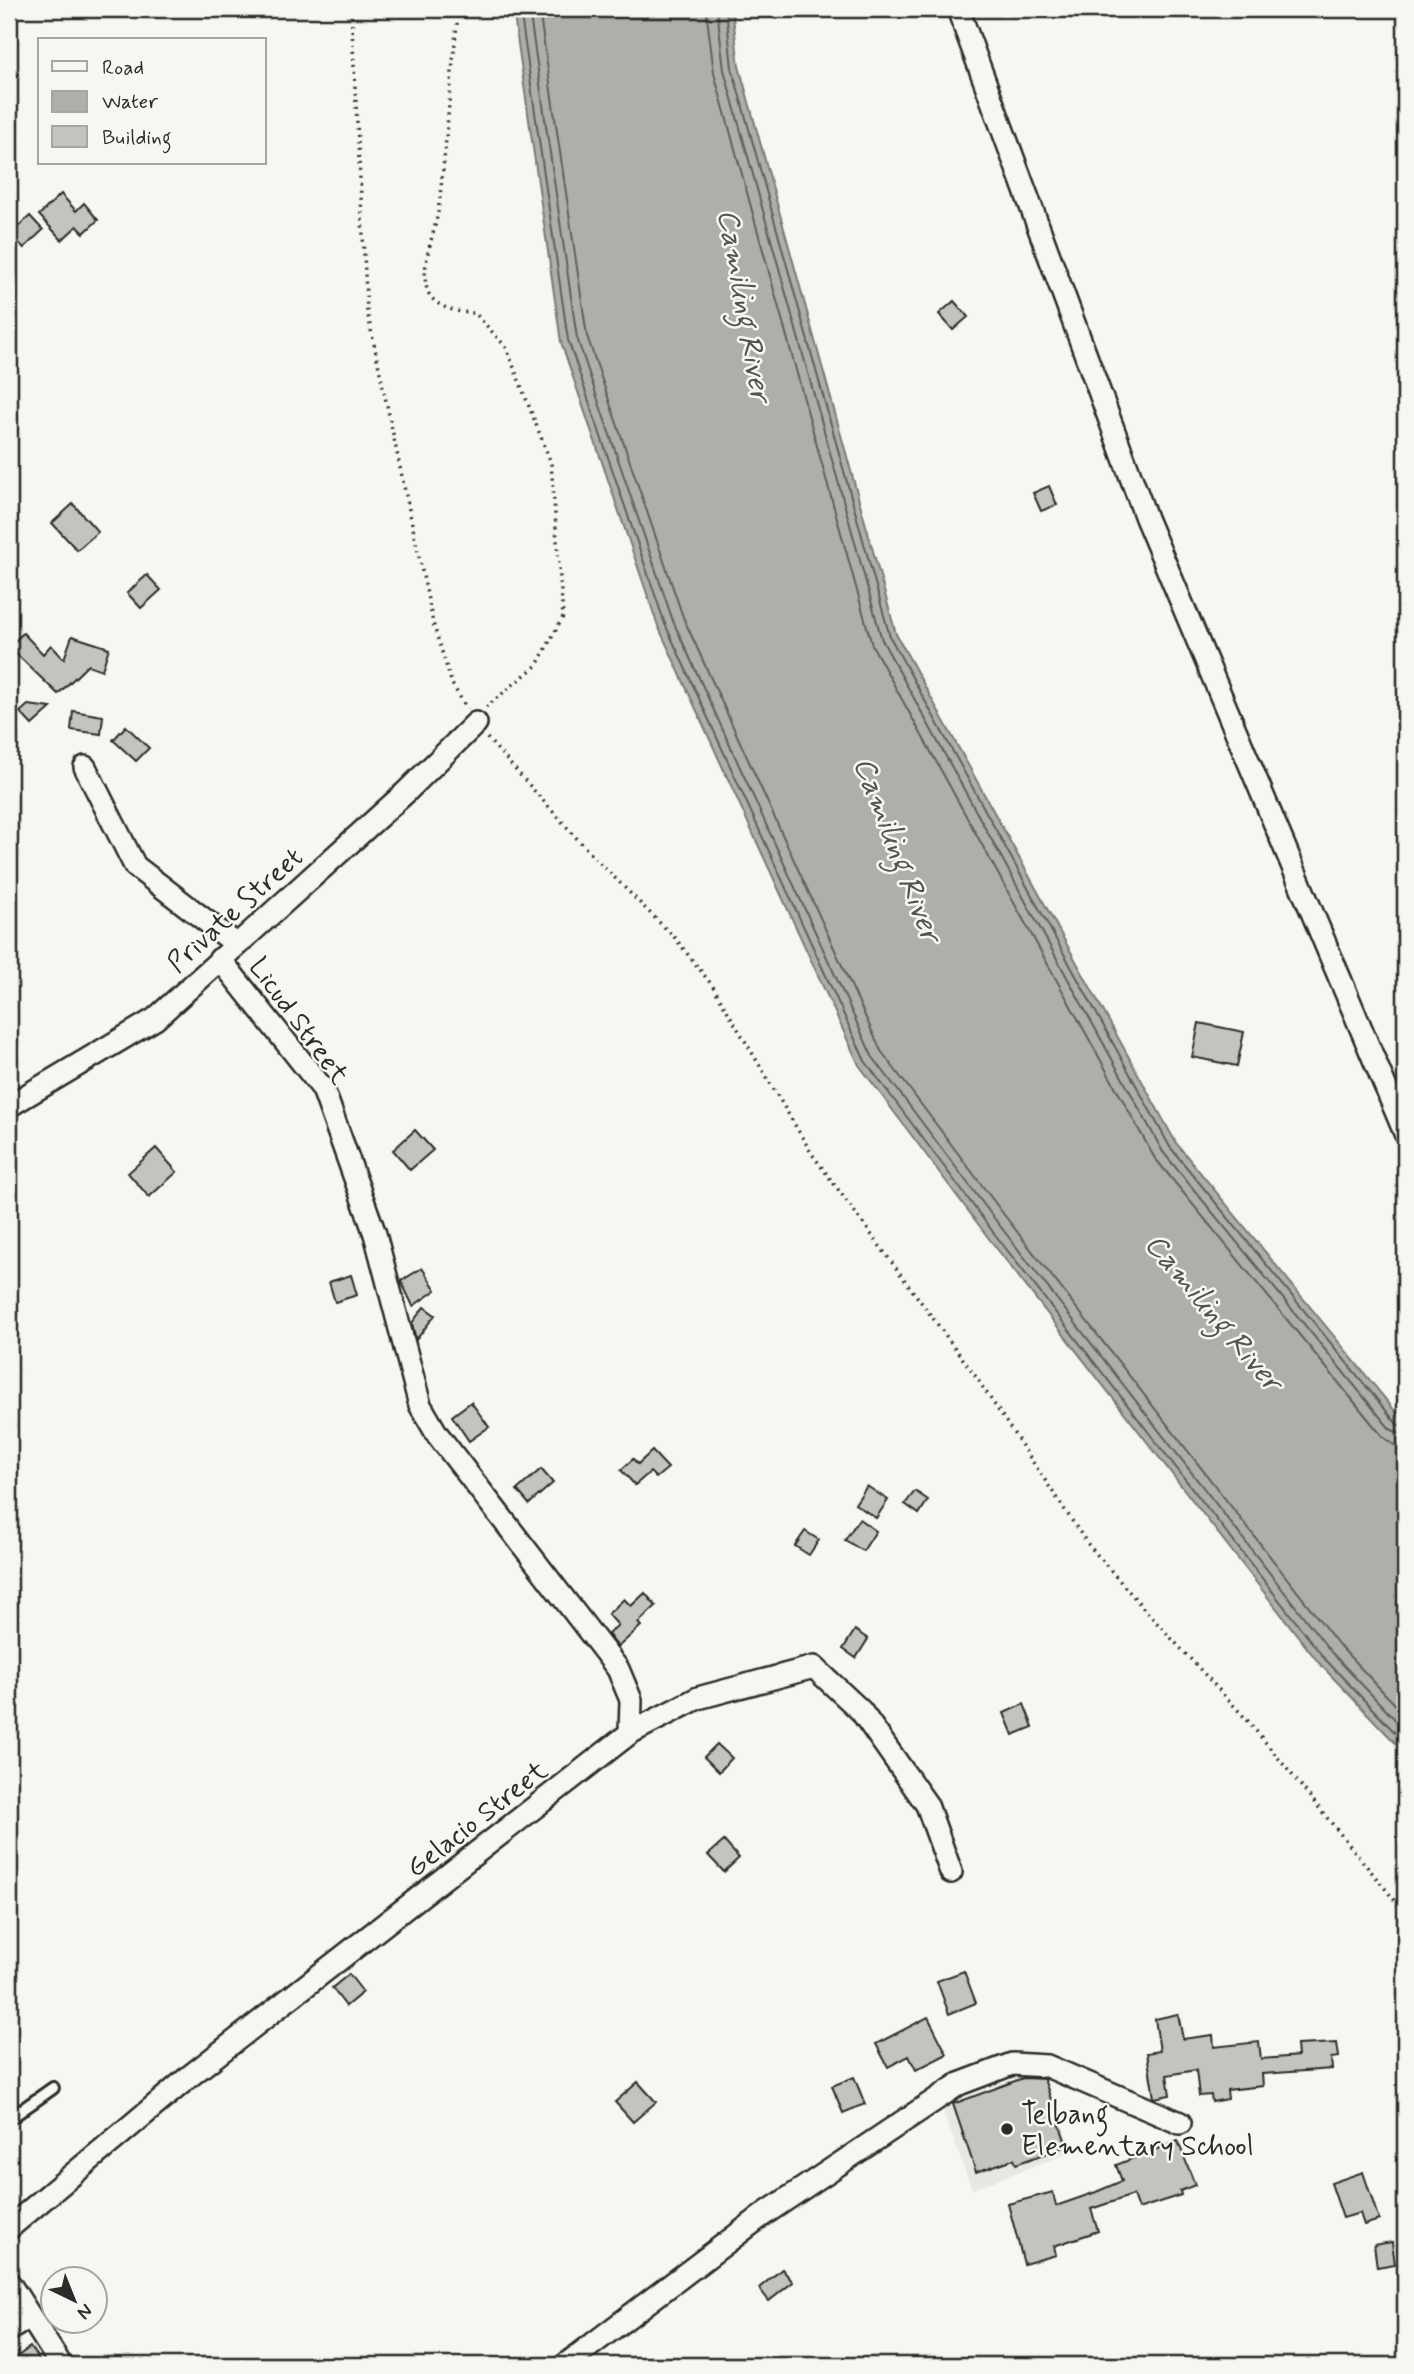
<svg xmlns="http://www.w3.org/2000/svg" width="1414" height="2374" font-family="Mynerve,sans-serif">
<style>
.built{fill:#e7e7e3}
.water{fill:#aeaeab;stroke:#7a7a78;stroke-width:2}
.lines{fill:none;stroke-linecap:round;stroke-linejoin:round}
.shore{stroke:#5f5f5e;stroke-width:2}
.building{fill:#c3c3c0;stroke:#2b2b2b;stroke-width:2}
.lane-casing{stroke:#2b2b2b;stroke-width:16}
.street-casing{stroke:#2b2b2b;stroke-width:26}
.path{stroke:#2b2b2b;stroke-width:3.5;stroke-dasharray:2 5;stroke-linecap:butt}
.lane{stroke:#f6f6f2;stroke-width:10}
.street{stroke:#f6f6f2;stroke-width:21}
.poi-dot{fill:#2b2b2b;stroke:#f6f6f2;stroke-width:2.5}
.labels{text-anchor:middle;stroke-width:5;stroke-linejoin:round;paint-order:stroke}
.street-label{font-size:28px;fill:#2b2b2b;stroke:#f6f6f2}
.poi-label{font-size:28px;fill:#2b2b2b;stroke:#f6f6f2;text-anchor:start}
.water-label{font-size:30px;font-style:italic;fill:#525251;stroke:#f6f6f2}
</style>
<rect width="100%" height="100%" fill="#f6f6f2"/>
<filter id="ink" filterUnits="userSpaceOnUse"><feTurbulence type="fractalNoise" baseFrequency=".0143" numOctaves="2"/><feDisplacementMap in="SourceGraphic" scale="14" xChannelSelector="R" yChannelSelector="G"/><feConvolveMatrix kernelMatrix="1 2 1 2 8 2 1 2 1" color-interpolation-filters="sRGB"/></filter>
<g filter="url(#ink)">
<path class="built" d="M1042,2069L1072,2152L972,2189L941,2106Z"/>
<path class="water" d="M513,9H732L739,66L896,634L1176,1143L1405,1423V1753L1319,1663L987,1236L859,1065L658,626L561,342Z"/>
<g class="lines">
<g class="shore">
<path d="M520,9L568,340L665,624L865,1061L993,1232L1324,1658L1405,1743"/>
<path d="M529,9L577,338L673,621L872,1056L1000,1226L1331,1652L1405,1730"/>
<path d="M539,9L587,336L683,617L881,1051L1008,1220L1339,1645L1405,1715"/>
<path d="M706,9L714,73L872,645L1154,1157L1383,1437L1394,1445L1405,1446"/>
<path d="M717,9L724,70L882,640L1163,1152L1390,1429L1405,1436"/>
<path d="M726,9L732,68L890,637L1170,1147L1397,1424L1405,1427"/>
</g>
</g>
<g class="building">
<path d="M61,194L76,211L84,203L98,220L84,233L77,226L62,240L39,215Z"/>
<path d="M30,216L43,230L24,248L10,234Z"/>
<path d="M954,301L968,317L953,330L939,314Z"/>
<path d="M1049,486L1057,505L1041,511L1033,493Z"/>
<path d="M73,504L98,532L77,550L52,523Z"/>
<path d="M147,575L161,590L141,608L127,593Z"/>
<path d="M23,633L43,654L51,645L64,659L72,636L109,648L102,670L88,665L58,694L9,647Z"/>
<path d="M28,705L51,708L32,725L20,712Z"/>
<path d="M73,711L103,716L101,734L71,730Z"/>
<path d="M126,726L149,748L136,761L113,740Z"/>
<path d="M1199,1023L1244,1032L1237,1066L1192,1057Z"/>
<path d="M415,1130L433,1150L410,1170L393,1150Z"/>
<path d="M156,1148L177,1172L149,1197L128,1173Z"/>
<path d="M422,1268L436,1290L413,1306L401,1281Z"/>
<path d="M351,1275L357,1295L335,1302L329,1282Z"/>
<path d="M424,1307L435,1315L416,1340L412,1323Z"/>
<path d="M471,1402L489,1427L469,1441L452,1416Z"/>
<path d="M652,1451L668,1468L656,1478L650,1472L635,1485L621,1470L633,1459L638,1464Z"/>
<path d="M541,1469L553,1483L529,1504L517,1490Z"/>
<path d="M867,1486L888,1500L876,1518L855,1504Z"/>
<path d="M915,1491L928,1500L919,1514L905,1504Z"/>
<path d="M859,1519L876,1531L863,1551L845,1540Z"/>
<path d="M805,1531L819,1540L809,1555L795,1546Z"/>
<path d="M645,1593L656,1606L638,1623L641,1626L618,1647L608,1634L618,1625L608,1614L624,1599L631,1606Z"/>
<path d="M855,1630L868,1639L856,1658L843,1649Z"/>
<path d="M1024,1704L1033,1727L1013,1735L1004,1713Z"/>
<path d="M717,1744L732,1758L719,1772L704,1757Z"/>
<path d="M724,1841L739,1858L724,1872L708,1855Z"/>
<path d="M964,1971L976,2003L949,2014L937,1981Z"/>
<path d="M349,1974L363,1992L346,2006L332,1988Z"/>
<path d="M1178,2014L1183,2039L1213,2035L1214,2047L1259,2042L1261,2059L1298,2056L1297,2045L1337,2043L1339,2057L1331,2058L1332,2069L1262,2074L1263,2086L1227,2090L1228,2099L1212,2102L1211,2095L1199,2096L1196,2070L1167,2075L1170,2095L1154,2098L1147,2053L1160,2051L1155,2019Z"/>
<path d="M928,2017L947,2054L916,2070L909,2056L888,2067L876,2044Z"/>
<path d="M854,2077L865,2104L843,2113L832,2086Z"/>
<path d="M1023,2078L1044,2079L1067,2146L1016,2164L1014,2159L976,2172L953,2104Z"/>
<path d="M638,2082L656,2102L633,2122L615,2102Z"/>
<path d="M1178,2141L1195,2185L1180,2191L1181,2195L1138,2209L1133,2195L1091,2209L1098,2231L1054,2246L1056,2255L1024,2264L1008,2204L1053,2192L1056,2206L1096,2192L1122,2181L1116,2165Z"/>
<path d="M1363,2172L1379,2220L1364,2225L1360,2213L1343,2218L1331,2183Z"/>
<path d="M1392,2242L1395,2264L1377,2267L1374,2245Z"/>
<path d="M782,2269L793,2282L769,2301L759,2288Z"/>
<path d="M30,2347L43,2365H9V2363Z"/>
</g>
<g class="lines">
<defs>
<path id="lane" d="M9,2119L53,2088"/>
<g id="street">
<path d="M958,9L1146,518L1405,1133"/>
<path d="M85,767L135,866L236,944"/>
<path d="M220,959L323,1089L375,1234L420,1405L437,1434L618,1669L631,1700L630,1733"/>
<path d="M9,1106L155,1019L405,793L476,723"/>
<path d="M9,2228L190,2076L630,1733L698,1698L814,1667L861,1711L927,1805L951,1872"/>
<path d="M9,2283L61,2365"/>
<path d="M9,2330L29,2317"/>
<path d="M565,2365L763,2215L959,2084L1012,2064L1047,2066L1180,2123"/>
</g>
</defs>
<use href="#lane" class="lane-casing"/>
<use href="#street" class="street-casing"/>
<g class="path">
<path d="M351,9L367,311L433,623L452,684L467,709"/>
<path d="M459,9C450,76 447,145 438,212C434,236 419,269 428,292C435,308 459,313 475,313L506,347L551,463L563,617L537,665L486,707"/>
<path d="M487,738L590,853L675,938L712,985L812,1154L974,1374L1087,1543L1145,1610L1248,1721L1405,1913"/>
</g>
<use href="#lane" class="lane"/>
<use href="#street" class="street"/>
</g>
</g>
<circle class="poi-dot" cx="1007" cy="2129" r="7"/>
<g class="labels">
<g class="street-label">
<text transform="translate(234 909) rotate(-42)" y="10">Private Street</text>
<text transform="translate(300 1020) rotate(54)" y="10">Licud Street</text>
<text transform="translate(476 1818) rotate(-38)" y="10">Gelacio Street</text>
</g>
<g class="poi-label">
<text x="1021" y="2123">Telbang<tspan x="1021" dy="32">Elementary School</tspan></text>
</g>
<g class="water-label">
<text transform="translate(745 305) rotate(80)" y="10">Camiling River</text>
<text transform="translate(898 849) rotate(69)" y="10">Camiling River</text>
<text transform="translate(1214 1312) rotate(50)" y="10">Camiling River</text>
</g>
</g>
<rect width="1414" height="2374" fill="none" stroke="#f6f6f2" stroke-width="35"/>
<rect x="18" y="18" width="1379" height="2339" fill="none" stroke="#2b2b2b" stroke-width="2.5" filter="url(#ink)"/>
<rect x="38" y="38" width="228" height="126" fill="#f6f6f2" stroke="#a5a5a2" stroke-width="2"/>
<rect x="52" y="61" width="35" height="10" fill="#f6f6f2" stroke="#a5a5a2" stroke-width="2"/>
<text x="102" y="74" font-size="21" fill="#2b2b2b">Road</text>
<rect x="52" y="91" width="35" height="21" fill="#aeaeab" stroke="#a5a5a2" stroke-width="2"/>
<text x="102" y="108" font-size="21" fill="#2b2b2b">Water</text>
<rect x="52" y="126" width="35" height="21" fill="#c3c3c0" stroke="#a5a5a2" stroke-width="2"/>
<text x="102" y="144" font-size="21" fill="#2b2b2b">Building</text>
<g transform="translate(74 2300) rotate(137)"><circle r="33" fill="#f6f6f2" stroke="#a5a5a2" stroke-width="2"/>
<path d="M0-5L12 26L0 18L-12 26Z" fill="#2b2b2b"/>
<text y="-10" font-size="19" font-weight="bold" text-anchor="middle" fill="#2b2b2b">N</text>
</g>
</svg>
